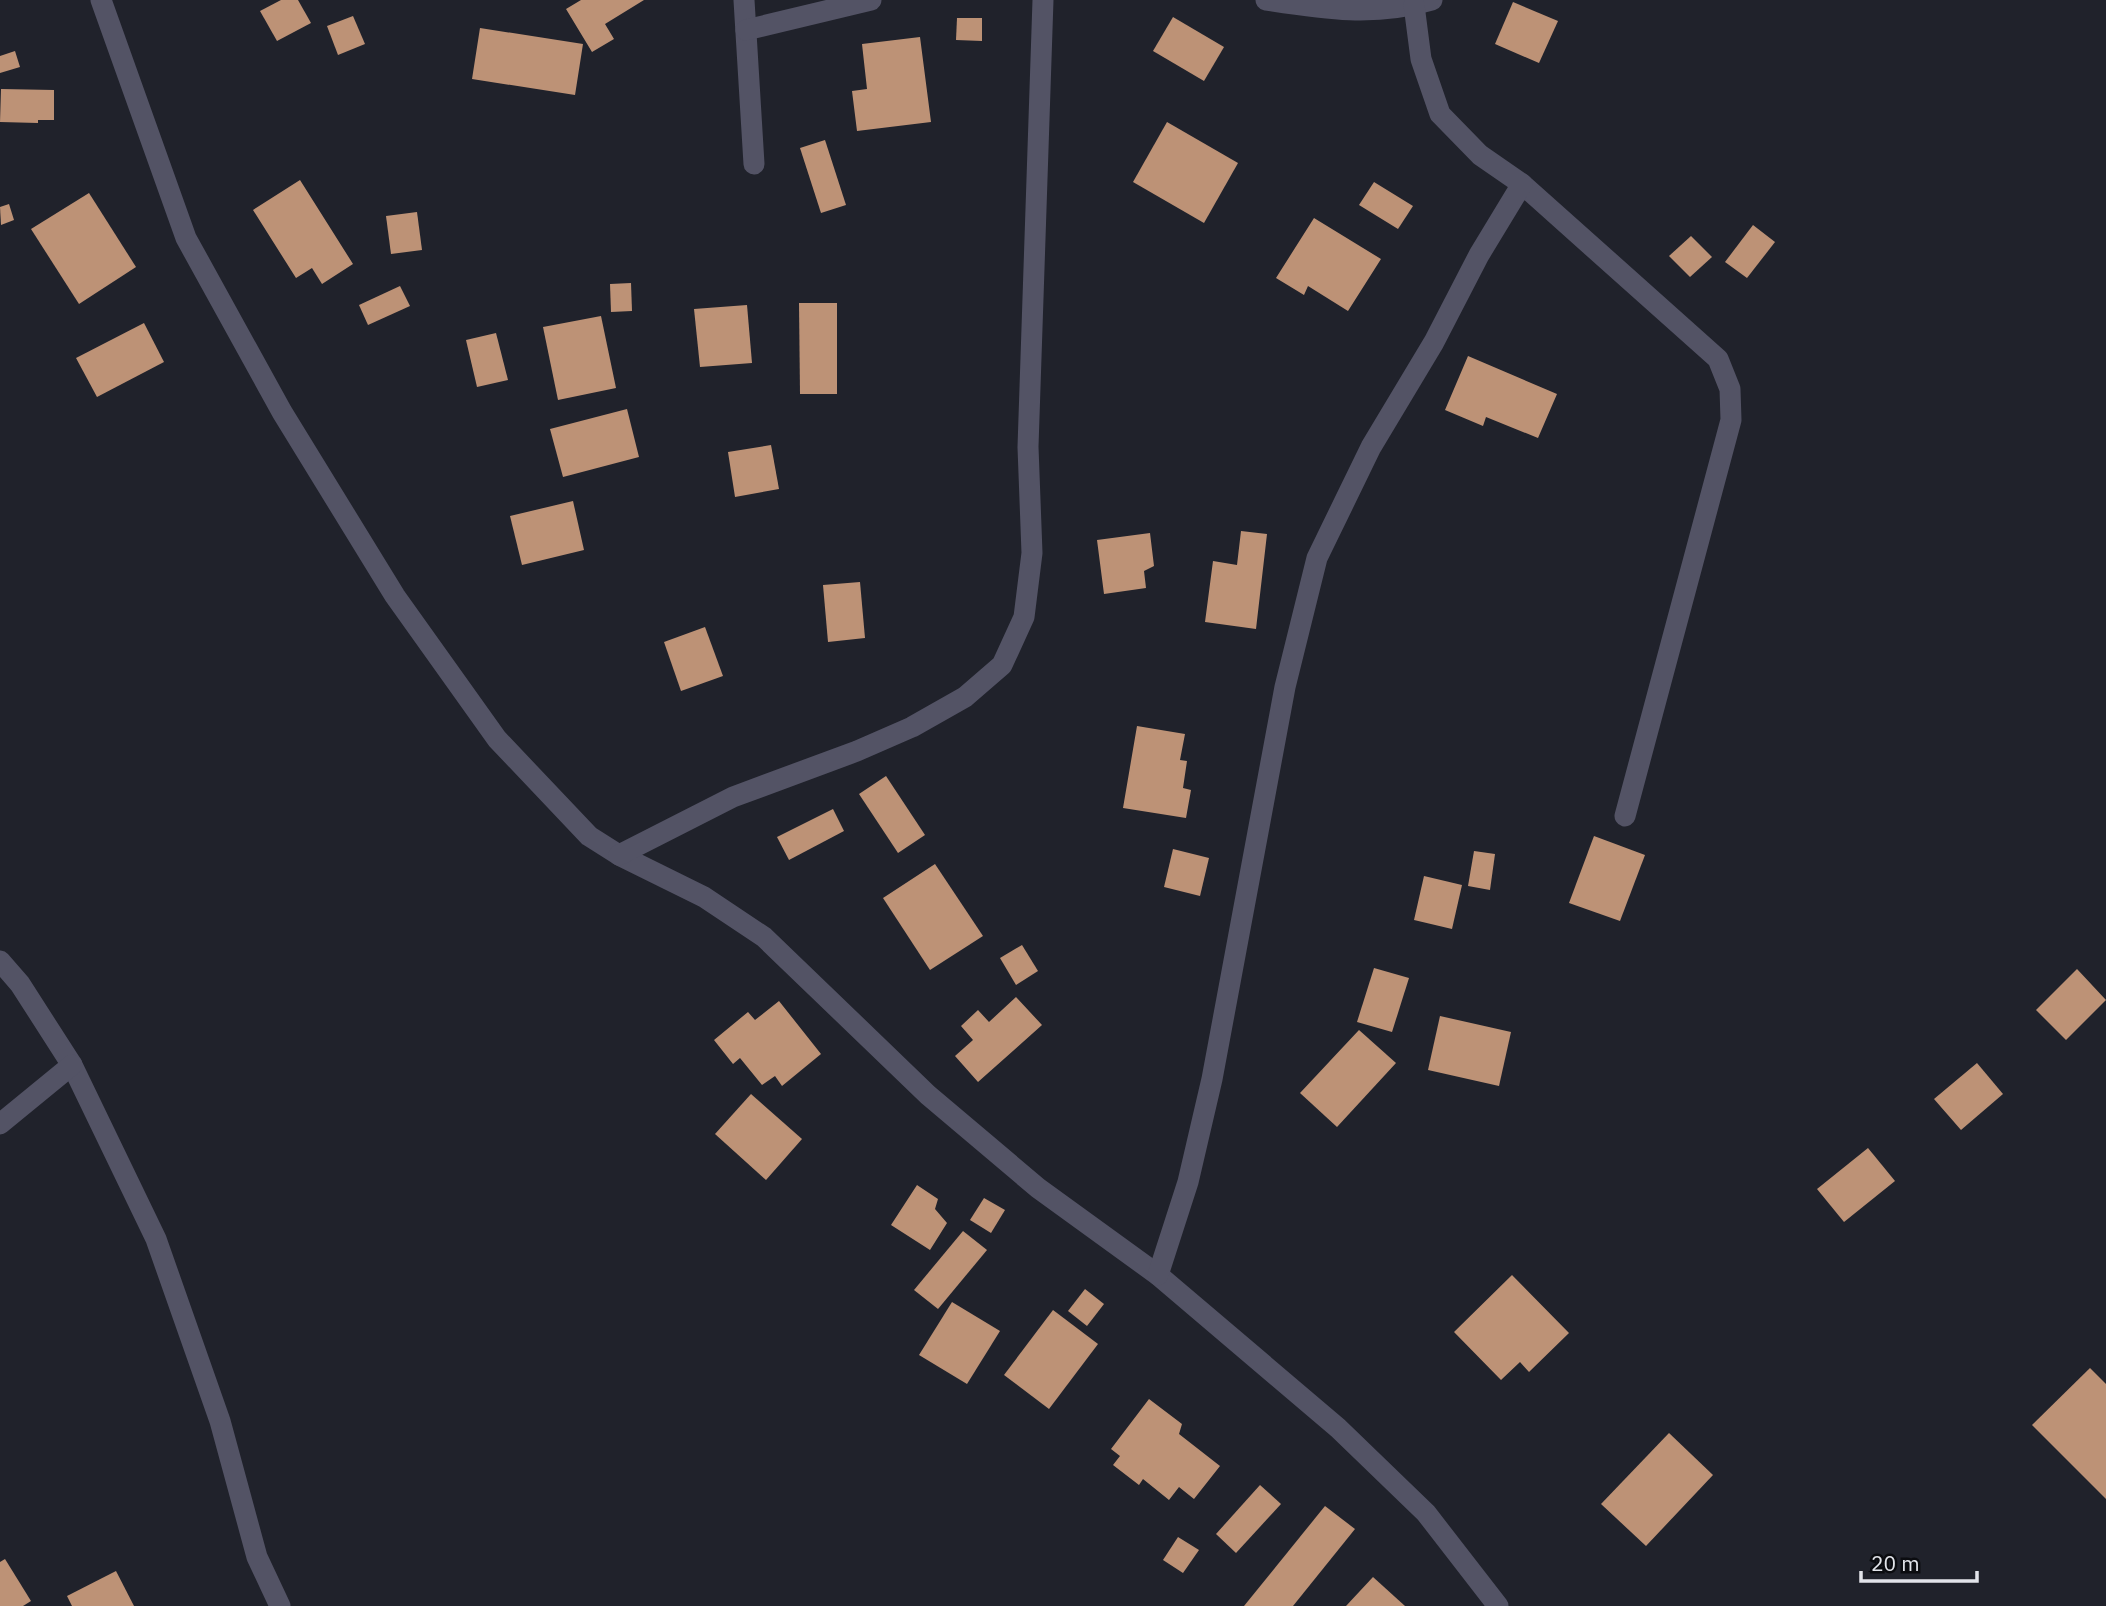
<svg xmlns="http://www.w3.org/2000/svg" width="2106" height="1606" font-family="'IBM Plex Sans',sans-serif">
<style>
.building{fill:#bd9276}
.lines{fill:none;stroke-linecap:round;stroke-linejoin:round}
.minor{stroke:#535365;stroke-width:21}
</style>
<rect width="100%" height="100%" fill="#20222b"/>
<g class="building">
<path d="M281,0H298L311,23L277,41L260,11Z"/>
<path d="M581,0H644L605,24L614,39L592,52L566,9Z"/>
<path d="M1513,2L1558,21L1539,63L1495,44Z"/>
<path d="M353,16L365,44L338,55L327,26Z"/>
<path d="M1173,17L1224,47L1204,81L1153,51Z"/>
<path d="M957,18H982V41L956,40Z"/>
<path d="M480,28L583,44L575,95L472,79Z"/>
<path d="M920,37L931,122L857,131L852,91L867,89L862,44Z"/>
<path d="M15,51L20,67L0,73V56Z"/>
<path d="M1,89L54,90V120H38V123L0,122Z"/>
<path d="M1167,122L1238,163L1204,223L1133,182Z"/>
<path d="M825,140L846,205L821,213L800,148Z"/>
<path d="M300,180L353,264L322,284L312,268L296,278L253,210Z"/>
<path d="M1374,182L1413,206L1398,229L1359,205Z"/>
<path d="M89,193L136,267L79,304L31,229Z"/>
<path d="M9,204L14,220L1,225L0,207Z"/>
<path d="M417,212L422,250L391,254L386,216Z"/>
<path d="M1314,218L1381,259L1348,311L1308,286L1304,295L1276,278Z"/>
<path d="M1753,225L1775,242L1747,278L1725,262Z"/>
<path d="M1691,236L1712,257L1690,277L1669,256Z"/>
<path d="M631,283L632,311L611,312L610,284Z"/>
<path d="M400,286L410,306L368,325L359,305Z"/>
<path d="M799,303H837V394H800Z"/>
<path d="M747,305L752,363L700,367L694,309Z"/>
<path d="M601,316L616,388L558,400L543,327Z"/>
<path d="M144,323L164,362L97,397L76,358Z"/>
<path d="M496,333L508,380L477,387L466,340Z"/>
<path d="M1468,356L1557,394L1538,438L1486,417L1483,426L1445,410Z"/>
<path d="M627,409L639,457L563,477L550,429Z"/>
<path d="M771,445L779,489L735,497L728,452Z"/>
<path d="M573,501L584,550L522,565L510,516Z"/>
<path d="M1241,531L1267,534L1256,629L1205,622L1213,561L1237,565Z"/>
<path d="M1150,533L1154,566L1144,571L1146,588L1104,594L1097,540Z"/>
<path d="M860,582L865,638L828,642L823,585Z"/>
<path d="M705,627L723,676L681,691L664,642Z"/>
<path d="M1137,726L1185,734L1180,760L1187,761L1183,788L1191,790L1186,818L1123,808Z"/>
<path d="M886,776L925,835L898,853L859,794Z"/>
<path d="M833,809L844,831L789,860L777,837Z"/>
<path d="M1594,836L1645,855L1620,921L1569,903Z"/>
<path d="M1173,849L1209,858L1200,896L1164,887Z"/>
<path d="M1474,851L1495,854L1490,890L1468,886Z"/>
<path d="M935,864L983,936L930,970L883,898Z"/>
<path d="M1424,876L1462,885L1452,929L1414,920Z"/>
<path d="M1022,945L1038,971L1016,985L1000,958Z"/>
<path d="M1374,968L1409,978L1392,1032L1357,1022Z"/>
<path d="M2077,969L2106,1000L2066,1040L2036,1010Z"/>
<path d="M1016,997L1042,1025L978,1082L955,1056L973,1040L961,1026L978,1010L989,1022Z"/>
<path d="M779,1001L821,1054L782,1086L775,1076L762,1085L740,1058L733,1064L714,1040L748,1012L755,1020Z"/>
<path d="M1440,1016L1511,1032L1499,1086L1428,1070Z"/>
<path d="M1359,1030L1396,1063L1337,1127L1300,1093Z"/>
<path d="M1977,1063L2003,1094L1961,1130L1934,1099Z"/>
<path d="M751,1094L802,1139L766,1180L715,1134Z"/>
<path d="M1868,1148L1895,1181L1844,1222L1817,1189Z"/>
<path d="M917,1185L938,1199L935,1209L947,1223L930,1250L891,1225Z"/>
<path d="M984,1198L1005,1210L991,1233L970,1220Z"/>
<path d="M963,1231L987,1250L938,1309L914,1290Z"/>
<path d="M1512,1275L1569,1333L1529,1372L1520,1362L1501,1380L1454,1332Z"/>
<path d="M1085,1289L1104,1304L1087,1326L1068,1311Z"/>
<path d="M952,1302L1000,1331L967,1384L919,1355Z"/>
<path d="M1053,1310L1098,1344L1049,1409L1004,1375Z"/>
<path d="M2090,1368L2106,1384V1499L2032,1425Z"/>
<path d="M1149,1399L1182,1424L1179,1434L1220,1466L1194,1499L1179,1487L1169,1500L1143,1479L1139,1485L1113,1465L1120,1456L1111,1449Z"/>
<path d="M1669,1433L1713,1475L1646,1546L1601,1504Z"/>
<path d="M1260,1485L1281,1504L1236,1553L1216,1534Z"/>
<path d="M1325,1506L1355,1529L1293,1606H1244Z"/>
<path d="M1178,1537L1199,1550L1183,1573L1163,1560Z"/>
<path d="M5,1559L31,1601L23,1606H0V1562Z"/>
<path d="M116,1571L134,1606H72L67,1596Z"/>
<path d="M1373,1577L1405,1606H1346Z"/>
</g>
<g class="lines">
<g class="minor">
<path d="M101,0L186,238L282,412L395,596L497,739L589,836L619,855L704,897L764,937L928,1095L1038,1188L1158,1275L1338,1428L1426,1513L1498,1606"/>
<path d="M744,0L754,164"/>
<path d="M1266,0C1324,9 1375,17 1432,0"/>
<path d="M746,30L871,0"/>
<path d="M1522,184L1718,359L1730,389L1731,420L1625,816"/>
<path d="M619,855L733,797L857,751L912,727L965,697L1002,665L1024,617L1032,553L1028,447L1043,0"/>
<path d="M0,961L20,984L72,1065L156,1239L220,1421L257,1557L280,1606"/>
<path d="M0,1124L72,1065"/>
<path d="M1158,1275L1188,1182L1212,1079L1285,687L1317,558L1371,447L1434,342L1479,255L1522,184L1480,155L1440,114L1421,59L1414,5"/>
</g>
</g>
<path d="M1861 1571v10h116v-10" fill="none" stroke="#e2e4ea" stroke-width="3.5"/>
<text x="1871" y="1571" font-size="21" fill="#e2e4ea" stroke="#0b0c10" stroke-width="5" paint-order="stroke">20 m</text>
</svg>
